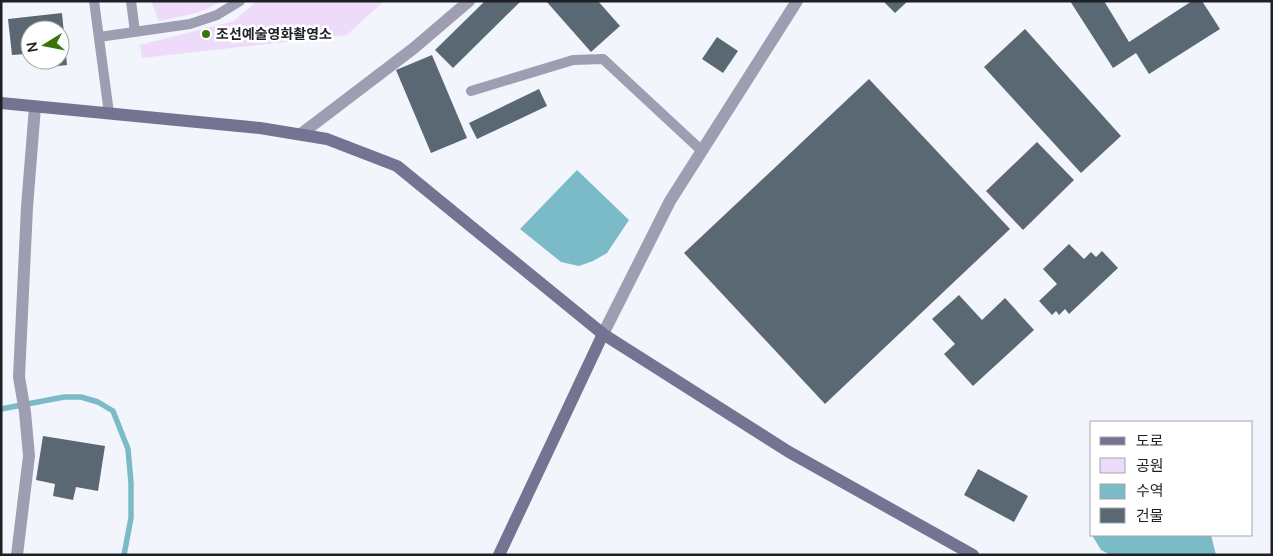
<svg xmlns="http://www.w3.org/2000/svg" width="1273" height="556" font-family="Manrope,'Noto Sans KR',sans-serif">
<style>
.green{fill:#eedbfa}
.water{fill:#7bbac7}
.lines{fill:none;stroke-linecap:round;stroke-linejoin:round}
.stream{stroke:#7bbac7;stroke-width:5.5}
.building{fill:#596872}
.service{stroke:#9e9db2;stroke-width:10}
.minor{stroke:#9e9db2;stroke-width:12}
.tertiary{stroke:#9e9db2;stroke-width:12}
.secondary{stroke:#757391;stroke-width:12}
.poi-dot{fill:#39750b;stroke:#fff;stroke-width:2}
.labels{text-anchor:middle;stroke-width:5;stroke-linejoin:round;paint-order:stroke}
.poi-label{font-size:14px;font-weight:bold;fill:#1d2025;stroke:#fff;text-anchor:start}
</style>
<rect width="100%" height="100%" fill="#f2f5fc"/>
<g class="green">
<path d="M151,1H223L197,13L159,21Z"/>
<path d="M257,1H384L347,35L142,58L140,45L234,21Z"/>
</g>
<g class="water">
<path d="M577,170L629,220L607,253L593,261L579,266L561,262L520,229Z"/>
<path d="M1092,535H1211L1216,555H1111L1101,550Z"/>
</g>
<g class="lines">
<path class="stream" d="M1,409L64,397H81L98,402L113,411L128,449L131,483V518L124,555"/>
</g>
<g class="building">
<path d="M485,1H521L453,68L435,50Z"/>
<path d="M546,1H598L620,26L591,52Z"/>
<path d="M883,1H908L895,13Z"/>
<path d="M1070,1H1104L1129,42L1192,1H1202L1220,29L1149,74L1136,53L1113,68Z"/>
<path d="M62,13L67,65L49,67L48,60H60V30H30V44H25L26,54L12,55L8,19Z"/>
<path d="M1025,29L1121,136L1081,173L984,67Z"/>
<path d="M717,37L738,51L723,73L702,59Z"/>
<path d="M432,55L467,138L431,153L396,70Z"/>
<path d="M869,79L1010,229L825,404L684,253Z"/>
<path d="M539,89L547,106L477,139L469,123Z"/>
<path d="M1037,142L1074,180L1023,230L986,191Z"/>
<path d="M1069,244L1084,259L1091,252L1096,257L1102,251L1118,268L1069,314L1065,309L1059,315L1056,311L1052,315L1039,301L1057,284L1043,269Z"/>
<path d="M959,295L982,320L1005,298L1034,330L973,386L944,354L955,344L932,319Z"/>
<path d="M43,436L105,446L98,491L76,487L73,500L53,496L55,484L36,480Z"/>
<path d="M978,469L1028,496L1014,522L964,495Z"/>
</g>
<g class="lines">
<g class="service">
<path d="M94,1L109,113"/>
<path d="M131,1L135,32"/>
<path d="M99,37L190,24L217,15L240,1"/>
<path d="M471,91L573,60L603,59L702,151"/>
</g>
<g class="minor">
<path d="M301,134L414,48L469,1"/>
<path d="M17,555L29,456L25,412L19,377L27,207L35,107"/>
</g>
<path class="tertiary" d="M603,334L670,201L797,1"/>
<g class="secondary">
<path d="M1,103L260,128L327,139L397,166L603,334L789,452L973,555"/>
<path d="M499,555L603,334"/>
</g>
</g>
<circle class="poi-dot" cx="206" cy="34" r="5"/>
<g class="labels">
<g class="poi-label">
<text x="216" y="39">조선예술영화촬영소</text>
</g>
</g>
<rect width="1273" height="556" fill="none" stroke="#1d2025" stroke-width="5"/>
<rect x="1090" y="421" width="162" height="115" fill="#ffffff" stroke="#a5a6a8"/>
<rect x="1100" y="437" width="25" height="8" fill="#757391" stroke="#a5a6a8"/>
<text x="1136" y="446" font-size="15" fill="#1d2025">도로</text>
<rect x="1100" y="458" width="25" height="15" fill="#eedbfa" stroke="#a5a6a8"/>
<text x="1136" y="471" font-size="15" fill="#1d2025">공원</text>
<rect x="1100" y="484" width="25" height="15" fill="#7bbac7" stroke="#a5a6a8"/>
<text x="1136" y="496" font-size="15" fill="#1d2025">수역</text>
<rect x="1100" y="508" width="25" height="15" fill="#596872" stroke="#a5a6a8"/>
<text x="1136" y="521" font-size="15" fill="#1d2025">건물</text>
<g transform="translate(45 45) rotate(260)"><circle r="24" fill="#ffffff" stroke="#a5a6a8"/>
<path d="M0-4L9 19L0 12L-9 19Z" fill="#39750b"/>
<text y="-8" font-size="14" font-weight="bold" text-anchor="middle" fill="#1d2025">N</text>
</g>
</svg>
